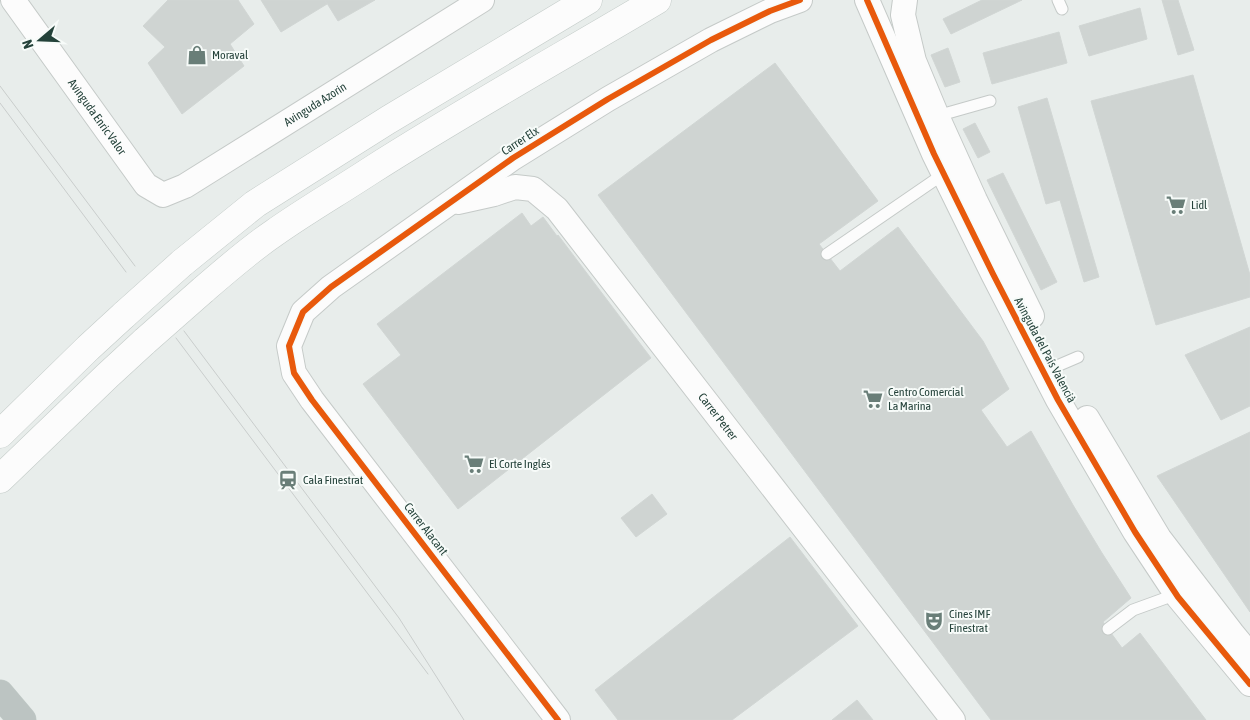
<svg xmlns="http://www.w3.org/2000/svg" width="1250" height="720" font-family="'Asap Condensed',sans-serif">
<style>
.building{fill:#cfd4d2;stroke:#d1d6d4}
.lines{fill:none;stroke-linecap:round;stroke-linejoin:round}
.service-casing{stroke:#c5cac8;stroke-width:13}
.minor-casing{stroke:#c5cac8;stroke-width:26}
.secondary-casing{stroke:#c3cbc8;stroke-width:29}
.motorway-casing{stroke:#c3ccc9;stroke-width:29}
.service{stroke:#fcfcfc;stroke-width:11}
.minor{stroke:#fcfcfc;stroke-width:24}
.secondary{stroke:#fcfcfc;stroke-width:28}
.motorway{stroke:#bcc4c2;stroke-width:28}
.tram{stroke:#c9cdcc;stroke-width:1}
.secondary-bridge-casing{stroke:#c3cbc8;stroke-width:29;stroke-linecap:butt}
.secondary-bridge{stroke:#fcfcfc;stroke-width:28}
.cycleway-casing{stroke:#f7fbf9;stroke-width:9}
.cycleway{stroke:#e8590c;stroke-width:6}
.labels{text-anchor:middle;stroke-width:4;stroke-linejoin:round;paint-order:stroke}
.poi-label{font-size:12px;fill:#24423a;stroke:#f7fbf9;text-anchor:start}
.street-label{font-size:12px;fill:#24423a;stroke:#f7fbf9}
</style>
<rect width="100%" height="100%" fill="#e8edeb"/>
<g class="building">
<path d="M168,0H238L254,24L230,44L244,66L182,114L148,63L165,47L143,26Z"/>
<path d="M261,0H325L327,4L281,32Z"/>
<path d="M325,0H375L338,21Z"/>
<path d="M982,0H1022L951,34L943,19Z"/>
<path d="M1162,0H1178L1194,50L1178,55Z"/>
<path d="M1140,8L1147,39L1089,56L1079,26Z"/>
<path d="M1059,32L1067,63L992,84L983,53Z"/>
<path d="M948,48L960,82L945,87L931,55Z"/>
<path d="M775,63L878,201L819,244L840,271L898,227L983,341L1009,389L981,410L1007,447L1031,431L1073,505L1102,553L1131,598L1103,622L1122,648L1140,633L1206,720H991L598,195Z"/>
<path d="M1193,75L1250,275V297L1156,325L1091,101Z"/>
<path d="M1047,98L1099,277L1084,282L1060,200L1046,204L1018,107Z"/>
<path d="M975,123L990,152L978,158L963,129Z"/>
<path d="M1003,173L1057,282L1041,290L987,180Z"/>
<path d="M522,213L531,226L543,217L557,236L558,235L651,358L458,509L363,384L401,355L377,324Z"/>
<path d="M1250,327V406L1221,420L1185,355Z"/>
<path d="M1250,432V612L1157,476Z"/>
<path d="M652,494L667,514L636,537L621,518Z"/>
<path d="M790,537L858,626L732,720H618L595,690Z"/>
<path d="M857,700L873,720H832Z"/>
</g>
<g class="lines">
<defs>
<g id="service">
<path d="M1058,0L1062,9"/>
<path d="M937,116L990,101"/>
<path d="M827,254L945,173"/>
<path d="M1057,366L1078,357"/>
<path d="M1108,629L1133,610L1166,598L1180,597"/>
</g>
<g id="minor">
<path id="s1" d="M13,0L146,185L163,195L185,186L482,0"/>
<path d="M867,0L934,154L960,207L993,274L1058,400L1135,532L1178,597L1250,684"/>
<path d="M905,0L903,15L914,61L937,116L975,200L1032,316"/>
<path id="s2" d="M458,202L494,194L515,187L533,189L557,209L953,720"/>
<path d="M1087,418L1159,538L1232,633L1250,655"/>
<path d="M558,720L312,400L294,373L289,346L303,312L331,287L513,158L608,99L711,40L770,11L800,0"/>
</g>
<g id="secondary">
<path d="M182,263L255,204L388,120L588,0"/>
<path d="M203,290C226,270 249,250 274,233C305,211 338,192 370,171C464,111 561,57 657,0"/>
<path d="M0,434L88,348L125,314"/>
<path d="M0,479L107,376L145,341"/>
</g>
<path id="motorway" d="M0,694L22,720"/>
</defs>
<use href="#service" class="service-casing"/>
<use href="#minor" class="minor-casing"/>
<use href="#secondary" class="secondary-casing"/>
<use href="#motorway" class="motorway-casing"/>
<use href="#service" class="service"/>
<use href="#minor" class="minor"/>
<use href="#secondary" class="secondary"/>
<use href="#motorway" class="motorway"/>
<g class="tram">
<path d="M0,86L135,266"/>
<path d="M0,103L126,272"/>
<path d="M184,331L399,618L464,720"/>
<path d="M176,338L428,674"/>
</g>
<defs>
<g id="secondary-bridge">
<path d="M125,314L182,263"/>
<path d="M145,341L203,290"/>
</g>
</defs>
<use href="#secondary-bridge" class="secondary-bridge-casing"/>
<use href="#secondary-bridge" class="secondary-bridge"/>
<defs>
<g id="cycleway">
<path d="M867,0L934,154L960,207L993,274L1058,400L1135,532L1178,597L1250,684"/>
<path d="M558,720L312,400L294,373L289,346L303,312L331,287L513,158L608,99L711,40L770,11L800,0"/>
</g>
</defs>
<use href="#cycleway" class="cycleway-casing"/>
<use href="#cycleway" class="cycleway"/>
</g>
<defs>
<symbol id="shop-bare" viewBox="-9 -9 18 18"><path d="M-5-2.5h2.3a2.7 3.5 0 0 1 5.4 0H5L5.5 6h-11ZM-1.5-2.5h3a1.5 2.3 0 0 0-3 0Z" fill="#697e78" stroke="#f7fbf9" stroke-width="2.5" paint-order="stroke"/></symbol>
<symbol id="supermarket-bare" viewBox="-9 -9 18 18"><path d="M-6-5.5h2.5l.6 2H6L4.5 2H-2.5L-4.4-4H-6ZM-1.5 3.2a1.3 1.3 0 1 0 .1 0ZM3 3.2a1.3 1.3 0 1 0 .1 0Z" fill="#697e78" stroke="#f7fbf9" stroke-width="2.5" paint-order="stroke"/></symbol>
<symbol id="station-bare" viewBox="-9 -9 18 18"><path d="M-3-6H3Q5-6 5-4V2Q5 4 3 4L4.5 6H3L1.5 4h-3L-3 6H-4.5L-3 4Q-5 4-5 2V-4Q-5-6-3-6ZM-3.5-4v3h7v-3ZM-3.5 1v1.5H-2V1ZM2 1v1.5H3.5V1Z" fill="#697e78" stroke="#f7fbf9" stroke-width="2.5" paint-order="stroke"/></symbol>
<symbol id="theatre-bare" viewBox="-9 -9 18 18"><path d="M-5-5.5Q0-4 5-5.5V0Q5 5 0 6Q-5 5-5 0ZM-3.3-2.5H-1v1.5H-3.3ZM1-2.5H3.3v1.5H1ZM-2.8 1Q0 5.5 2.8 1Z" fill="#697e78" stroke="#f7fbf9" stroke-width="2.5" paint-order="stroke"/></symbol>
</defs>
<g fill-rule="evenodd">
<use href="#shop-bare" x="183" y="41" width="28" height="28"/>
<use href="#supermarket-bare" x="1162" y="191" width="28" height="28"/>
<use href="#supermarket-bare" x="859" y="385" width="28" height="28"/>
<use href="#supermarket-bare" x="460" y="450" width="28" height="28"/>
<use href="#station-bare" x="274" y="466" width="28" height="28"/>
<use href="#theatre-bare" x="920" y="607" width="28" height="28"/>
</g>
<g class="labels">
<g class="poi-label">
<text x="212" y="59">Moraval</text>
<text x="1191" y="209">Lidl</text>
<text x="888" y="396">Centro Comercial<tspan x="888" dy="14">La Marina</tspan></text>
<text x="489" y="468">El Corte Inglés</text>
<text x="303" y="484">Cala Finestrat</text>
<text x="949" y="618">Cines IMF<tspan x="949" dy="14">Finestrat</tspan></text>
</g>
<g class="street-label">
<text dy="4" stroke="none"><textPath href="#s1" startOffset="425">Avinguda Azorin</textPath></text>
<text dy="4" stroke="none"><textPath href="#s1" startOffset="144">Avinguda Enric Valor</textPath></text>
<text transform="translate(520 141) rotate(-33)" y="4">Carrer Elx</text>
<text transform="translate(1045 350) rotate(62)" y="4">Avinguda del País Valencià</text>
<text dy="4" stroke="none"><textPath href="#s2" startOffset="371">Carrer Petrer</textPath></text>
<text transform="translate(426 529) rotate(52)" y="4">Carrer Alacant</text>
</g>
</g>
<g transform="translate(40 40) rotate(251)" stroke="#f7fbf9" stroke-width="4" paint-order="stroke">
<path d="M0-4L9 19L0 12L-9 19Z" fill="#24423a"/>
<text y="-8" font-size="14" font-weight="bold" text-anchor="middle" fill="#24423a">N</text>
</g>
</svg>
